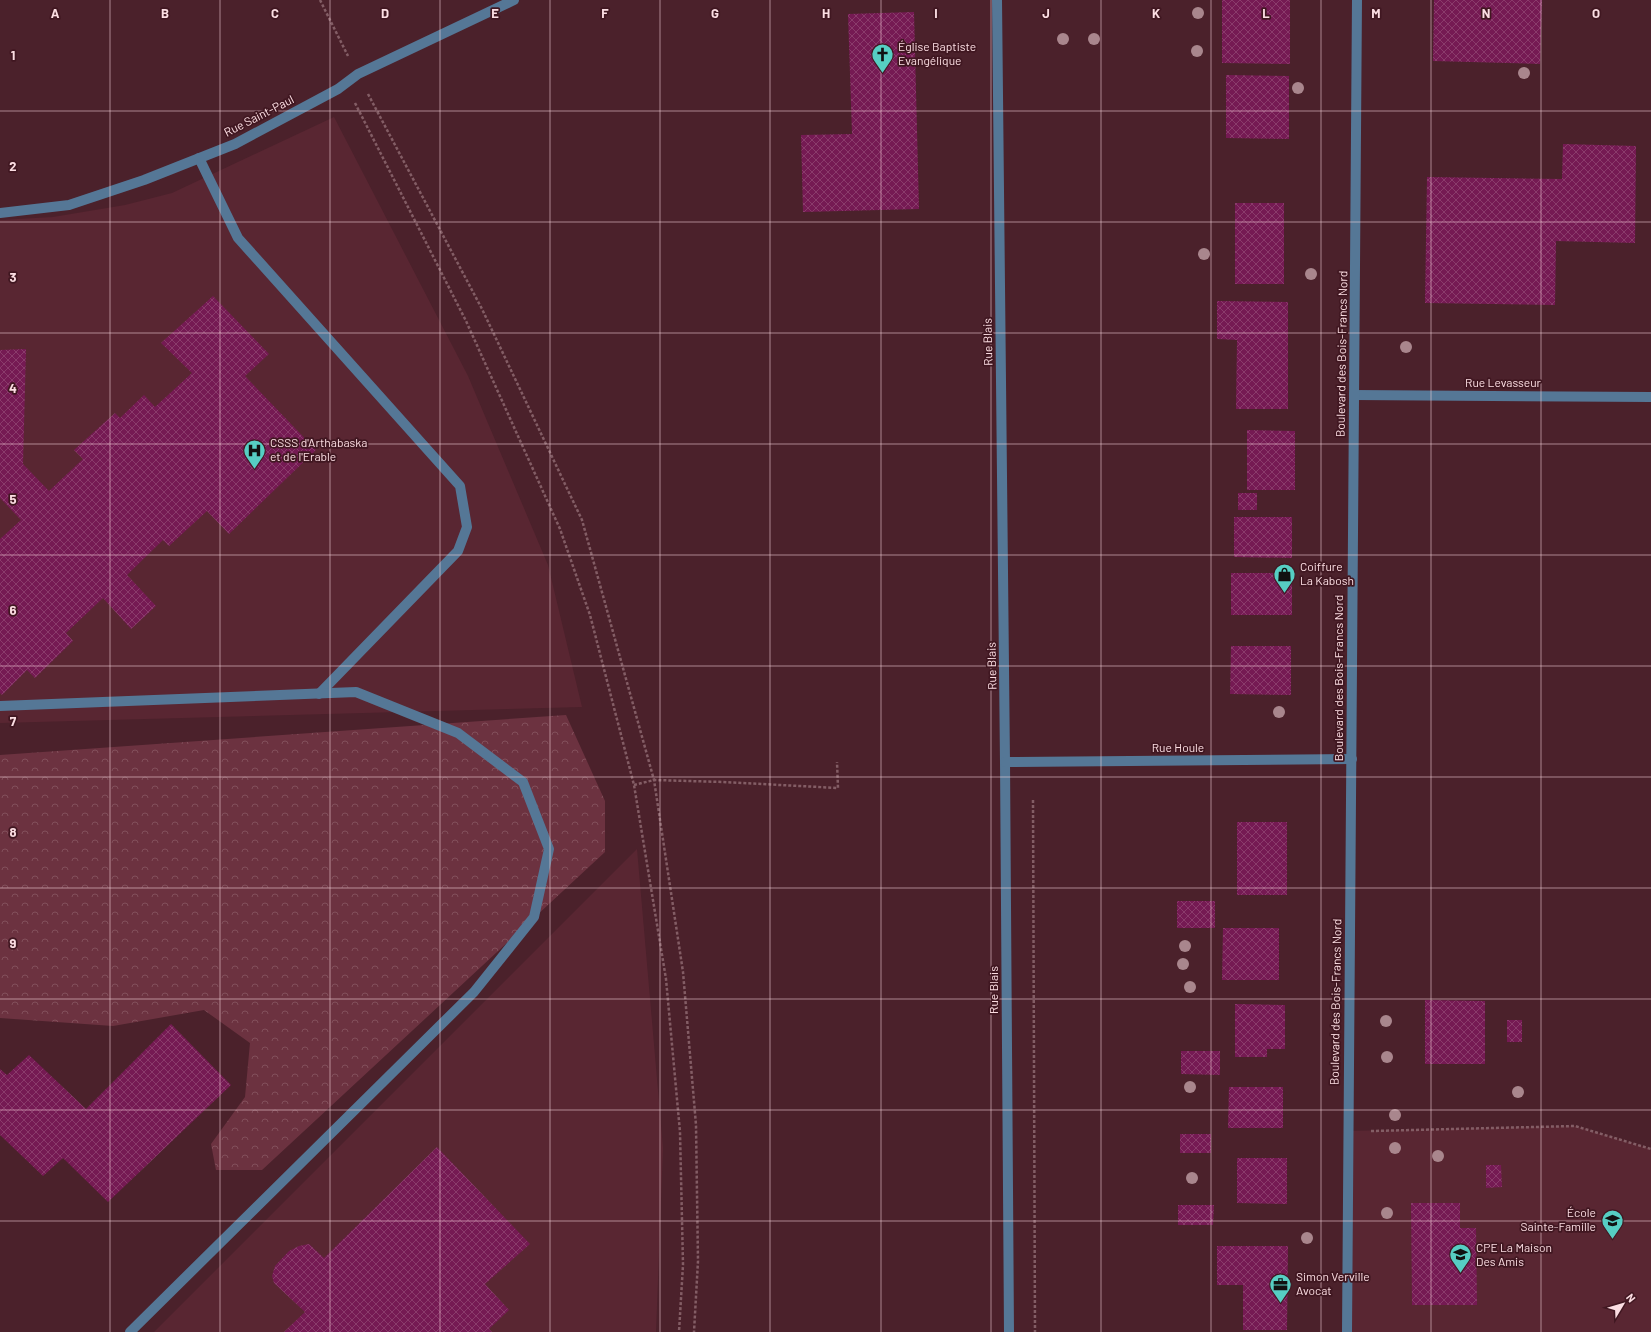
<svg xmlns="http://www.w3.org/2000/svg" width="1651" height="1332" font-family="Barlow,sans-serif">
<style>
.built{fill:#592632}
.forest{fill:url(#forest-crowns)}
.building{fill:url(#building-cross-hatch)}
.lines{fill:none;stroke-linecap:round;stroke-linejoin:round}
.path{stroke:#835d65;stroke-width:2.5;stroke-dasharray:3 2;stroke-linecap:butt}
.minor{stroke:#557796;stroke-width:10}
.tree{fill:#a9868d}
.grid{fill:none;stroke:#fbdde2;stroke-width:1;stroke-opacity:0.55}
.labels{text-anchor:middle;stroke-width:3.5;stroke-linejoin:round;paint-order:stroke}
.poi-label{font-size:12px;fill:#fbdde2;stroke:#401721;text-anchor:start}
.street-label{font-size:12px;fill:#fbdde2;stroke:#401721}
.grid-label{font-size:13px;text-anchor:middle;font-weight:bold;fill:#fbdde2;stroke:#401721;stroke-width:3.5;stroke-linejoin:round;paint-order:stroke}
</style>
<defs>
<pattern id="forest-crowns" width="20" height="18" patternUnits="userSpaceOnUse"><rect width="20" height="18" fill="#6c3240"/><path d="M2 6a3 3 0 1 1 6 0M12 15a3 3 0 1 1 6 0" fill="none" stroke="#824f5b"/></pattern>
<pattern id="building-cross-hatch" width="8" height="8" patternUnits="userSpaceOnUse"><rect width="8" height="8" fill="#751a53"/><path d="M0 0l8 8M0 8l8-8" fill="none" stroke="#8a3b6b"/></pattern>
</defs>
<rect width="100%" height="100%" fill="#4b212b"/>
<g class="built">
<path d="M334,117L468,376L548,565L582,707L0,723V220L53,217L125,205L172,193Z"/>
<path d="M637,849L663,1148L656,1332H154Z"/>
<path d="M1575,1126L1651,1149V1332H1347L1348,1131Z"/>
</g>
<path class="forest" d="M566,715L605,801V852L262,1170H216L211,1144L245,1097L250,1043L204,1010L113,1026L0,1018V755Z"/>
<g class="building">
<path d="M1222,0H1290V64L1222,63Z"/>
<path d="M1434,0H1542L1540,64L1433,61Z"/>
<path d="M914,12L919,209L803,212L801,135L852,134L848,14Z"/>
<path d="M1226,75L1289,76V139L1226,138Z"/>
<path d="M1563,144L1636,146L1635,243L1556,241L1555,305L1425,303L1427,177L1562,179Z"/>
<rect x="1235" y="203" width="49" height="81"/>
<path d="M213,296L269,354L245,376L316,450L229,534L207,511L169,546L163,540L127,575L156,606L131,629L103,598L66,633L73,641L35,678L27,670L2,695L0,693V539L21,520L0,498V350L26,349L23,464L49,491L83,459L74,450L115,413L120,418L144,395L155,407L192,373L161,343Z"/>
<path d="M1217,301L1288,302V409H1236L1237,340L1217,339Z"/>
<path d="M1247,430L1295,431V490H1247Z"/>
<rect x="1238" y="493" width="19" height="17"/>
<path d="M1234,517H1292V558L1234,557Z"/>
<rect x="1231" y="573" width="61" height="42"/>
<path d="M1231,646H1291V695L1230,694Z"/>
<rect x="1237" y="822" width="50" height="73"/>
<rect x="1177" y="901" width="38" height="27"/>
<path d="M1223,928H1279V980H1222Z"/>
<path d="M1425,1000L1485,1001V1064H1425Z"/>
<path d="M1235,1004L1285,1005V1049H1267V1057H1235Z"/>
<rect x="1507" y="1020" width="15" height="22"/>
<path d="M171,1024L231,1085L108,1202L63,1158L43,1176L0,1135V1069L7,1075L29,1055L86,1109Z"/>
<path d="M1181,1051H1220V1075L1181,1074Z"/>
<path d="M1229,1087H1283V1128H1228Z"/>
<rect x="1180" y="1134" width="31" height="19"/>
<path d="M437,1147L530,1244L485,1284L509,1310L489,1329L492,1332H284L305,1312L274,1283L272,1276L275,1266L289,1251L299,1246L309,1244L324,1258Z"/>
<path d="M1237,1158H1287V1204L1237,1203Z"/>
<path d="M1486,1165H1501L1502,1187L1486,1188Z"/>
<path d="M1411,1203H1460V1228H1476L1477,1305H1412Z"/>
<path d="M1178,1205H1214L1213,1225H1178Z"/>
<path d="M1217,1246H1288L1287,1330H1243V1285H1217Z"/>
</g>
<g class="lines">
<g class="path">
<path d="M320,0L348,56"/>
<path d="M368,94L482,309L582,520L654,780L683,972L696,1125L698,1261L694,1332"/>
<path d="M355,103L466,321L560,529L590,615L634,785L666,979L680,1132L683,1265L679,1332"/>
<path d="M634,785L654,780L723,782L838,788L837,762"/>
<path d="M1033,800L1035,1332"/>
<path d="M1371,1131L1575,1126L1651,1149"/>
</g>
<g class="minor">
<path d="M997,0L1005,762L1009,1332"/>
<path d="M199,158L238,238L460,486L467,527L458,551L319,694"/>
<path d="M0,213L69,205L144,180L235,144L338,89L358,74L514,0"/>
<path d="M1354,395L1651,397"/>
<path d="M0,706L356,692L458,733L523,782L549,849L534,917L474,992L130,1332"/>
<path d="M1005,762L1352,759"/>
<path d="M1347,1332L1357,0"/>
</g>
</g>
<g class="tree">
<circle cx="1198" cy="13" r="6"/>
<circle cx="1063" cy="39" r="6"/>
<circle cx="1094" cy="39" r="6"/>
<circle cx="1197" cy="51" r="6"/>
<circle cx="1524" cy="73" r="6"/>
<circle cx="1298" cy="88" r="6"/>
<circle cx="1204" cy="254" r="6"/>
<circle cx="1311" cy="274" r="6"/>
<circle cx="1406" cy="347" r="6"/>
<circle cx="1279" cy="712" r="6"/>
<circle cx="1185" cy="946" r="6"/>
<circle cx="1183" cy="964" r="6"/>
<circle cx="1190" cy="987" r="6"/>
<circle cx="1386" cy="1021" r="6"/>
<circle cx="1387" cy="1057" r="6"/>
<circle cx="1190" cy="1087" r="6"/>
<circle cx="1518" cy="1092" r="6"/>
<circle cx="1395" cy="1115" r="6"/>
<circle cx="1395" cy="1148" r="6"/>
<circle cx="1438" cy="1156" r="6"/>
<circle cx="1192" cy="1178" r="6"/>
<circle cx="1387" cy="1213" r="6"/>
<circle cx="1307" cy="1238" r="6"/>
</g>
<path class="grid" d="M110,0V1332M220,0V1332M330,0V1332M440,0V1332M550,0V1332M660,0V1332M770,0V1332M881,0V1332M991,0V1332M1101,0V1332M1211,0V1332M1321,0V1332M1431,0V1332M1541,0V1332M0,111H1651M0,222H1651M0,333H1651M0,444H1651M0,555H1651M0,666H1651M0,777H1651M0,888H1651M0,999H1651M0,1110H1651M0,1221H1651"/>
<defs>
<symbol id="church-pin" viewBox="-11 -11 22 30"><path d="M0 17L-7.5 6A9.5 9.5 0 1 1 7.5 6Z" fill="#56cec3" stroke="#401721"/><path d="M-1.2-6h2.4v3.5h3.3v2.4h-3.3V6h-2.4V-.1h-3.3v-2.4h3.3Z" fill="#111"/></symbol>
<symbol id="hospital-pin" viewBox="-11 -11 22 30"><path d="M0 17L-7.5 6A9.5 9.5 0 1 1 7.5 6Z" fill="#56cec3" stroke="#401721"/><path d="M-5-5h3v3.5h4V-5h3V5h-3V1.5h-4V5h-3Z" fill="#111"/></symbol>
<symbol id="shop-pin" viewBox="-11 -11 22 30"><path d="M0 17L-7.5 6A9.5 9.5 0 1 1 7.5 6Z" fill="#56cec3" stroke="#401721"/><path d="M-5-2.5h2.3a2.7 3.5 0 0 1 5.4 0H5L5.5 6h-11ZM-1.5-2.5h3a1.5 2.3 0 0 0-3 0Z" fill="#111"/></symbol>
<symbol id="school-pin" viewBox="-11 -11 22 30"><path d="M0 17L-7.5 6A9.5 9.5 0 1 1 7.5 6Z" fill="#56cec3" stroke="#401721"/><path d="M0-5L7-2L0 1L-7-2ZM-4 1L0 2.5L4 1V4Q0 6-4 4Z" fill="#111"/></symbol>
<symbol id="office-pin" viewBox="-11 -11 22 30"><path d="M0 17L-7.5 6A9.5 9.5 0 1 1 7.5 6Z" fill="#56cec3" stroke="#401721"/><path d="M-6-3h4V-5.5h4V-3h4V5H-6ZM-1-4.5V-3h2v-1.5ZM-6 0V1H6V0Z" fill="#111"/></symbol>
</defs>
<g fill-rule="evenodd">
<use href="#church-pin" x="870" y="42" width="25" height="34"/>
<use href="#hospital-pin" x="242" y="438" width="25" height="34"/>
<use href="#shop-pin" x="1272" y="562" width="25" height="34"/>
<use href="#school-pin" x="1600" y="1208" width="25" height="34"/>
<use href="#school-pin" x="1448" y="1242" width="25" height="34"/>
<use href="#office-pin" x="1268" y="1272" width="25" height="34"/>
</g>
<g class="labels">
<g class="poi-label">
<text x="898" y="51">Église Baptiste<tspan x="898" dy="14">Evangélique</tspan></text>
<text x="270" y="447">CSSS d'Arthabaska<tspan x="270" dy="14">et de l'Erable</tspan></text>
<text x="1300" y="571">Coiffure<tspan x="1300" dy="14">La Kabosh</tspan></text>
<text x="1596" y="1217" text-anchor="end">École<tspan x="1596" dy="14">Sainte-Famille</tspan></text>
<text x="1476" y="1252">CPE La Maison<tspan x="1476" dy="14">Des Amis</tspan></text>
<text x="1296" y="1281">Simon Verville<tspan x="1296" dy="14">Avocat</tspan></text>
</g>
<g class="street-label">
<text transform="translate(259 116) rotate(-27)" y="4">Rue Saint-Paul</text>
<text transform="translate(988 342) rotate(-91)" y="4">Rue Blais</text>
<text transform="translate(1342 354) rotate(-89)" y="4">Boulevard des Bois-Francs Nord</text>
<text x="1503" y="387">Rue Levasseur</text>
<text transform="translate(992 666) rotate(-91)" y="4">Rue Blais</text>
<text transform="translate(1339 678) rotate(-90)" y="4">Boulevard des Bois-Francs Nord</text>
<text x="1178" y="752">Rue Houle</text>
<text transform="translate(994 990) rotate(-90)" y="4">Rue Blais</text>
<text transform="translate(1336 1002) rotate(-89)" y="4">Boulevard des Bois-Francs Nord</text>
</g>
</g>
<g class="grid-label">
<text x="55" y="18">A</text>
<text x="165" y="18">B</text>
<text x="275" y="18">C</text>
<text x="385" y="18">D</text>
<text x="495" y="18">E</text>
<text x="605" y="18">F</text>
<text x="715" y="18">G</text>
<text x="826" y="18">H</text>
<text x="936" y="18">I</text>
<text x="1046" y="18">J</text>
<text x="1156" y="18">K</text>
<text x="1266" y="18">L</text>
<text x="1376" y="18">M</text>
<text x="1486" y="18">N</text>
<text x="1596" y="18">O</text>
<text x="13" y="60">1</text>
<text x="13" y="171">2</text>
<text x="13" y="282">3</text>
<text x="13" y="393">4</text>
<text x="13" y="504">5</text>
<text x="13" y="615">6</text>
<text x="13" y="726">7</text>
<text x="13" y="837">8</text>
<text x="13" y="948">9</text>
</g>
<g transform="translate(1623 1304) rotate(52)" stroke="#401721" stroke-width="3" paint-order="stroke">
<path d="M0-3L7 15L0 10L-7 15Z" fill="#fbdde2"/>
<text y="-6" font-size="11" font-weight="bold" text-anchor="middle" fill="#fbdde2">N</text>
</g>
</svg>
